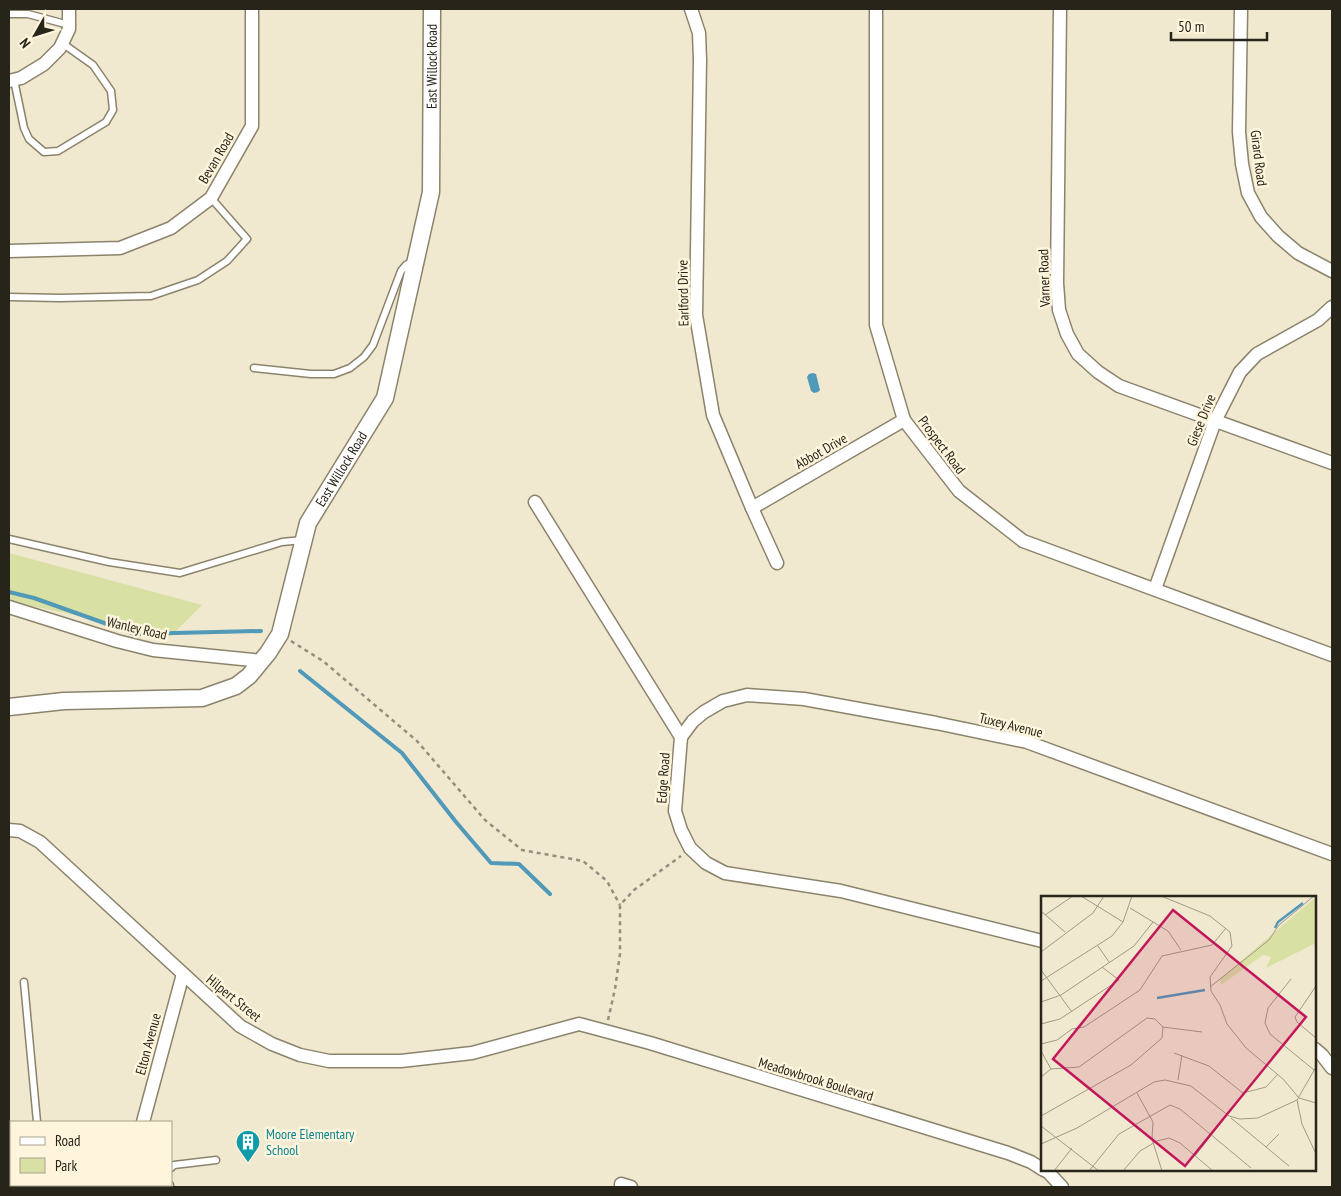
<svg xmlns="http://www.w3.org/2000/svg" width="1341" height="1196" font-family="'PT Sans Narrow',sans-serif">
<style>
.green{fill:#d8e0a3}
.water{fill:#5099b8}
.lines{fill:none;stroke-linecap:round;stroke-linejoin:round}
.stream{stroke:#5099b8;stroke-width:4}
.service-casing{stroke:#8b836c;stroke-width:9}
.minor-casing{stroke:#8b836c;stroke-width:15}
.tertiary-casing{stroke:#8b836c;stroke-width:19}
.path{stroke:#948e7c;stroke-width:2.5;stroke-dasharray:4 4;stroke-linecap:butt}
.service{stroke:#fff;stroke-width:6}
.minor{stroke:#fff;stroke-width:12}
.tertiary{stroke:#fff;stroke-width:16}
.labels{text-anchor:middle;stroke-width:5;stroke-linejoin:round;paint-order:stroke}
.street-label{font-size:14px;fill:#27241a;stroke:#fef5dc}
.culture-label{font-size:14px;fill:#0d838f;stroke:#fef5dc;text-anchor:start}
.inset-river{fill:none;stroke:#5099b8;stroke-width:2.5}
.inset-road{fill:none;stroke:#a09a87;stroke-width:1}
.view{fill:#c2185b;fill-opacity:0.15;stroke:#c2185b;stroke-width:2.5}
.inset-edge{fill:none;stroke:#27241a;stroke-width:2.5}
</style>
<rect width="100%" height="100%" fill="#f0e8cf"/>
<path class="green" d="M9,553L202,605L171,636L9,601Z"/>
<path class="water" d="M813,373L816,374L820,390L818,392L814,393L811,391L807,377L809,374Z"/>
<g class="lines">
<g class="stream">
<path d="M9,592L34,598L135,634L261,631"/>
<path d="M300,671L402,753L456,822L491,863L519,864L550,894"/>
</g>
<defs>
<g id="service">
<path d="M9,14H28L69,25"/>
<path d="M14,80L24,128L29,139L44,152L58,151L106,122L113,110L111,91L93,65L62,43"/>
<path d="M9,297L60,298L151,296L198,280L227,261L247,239L211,198"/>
<path d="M254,368L311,374H334L350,368L364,357L373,345L401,271L406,265L412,262"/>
<path d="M9,539L109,562L180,573L282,542L303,540"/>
<path d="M24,982L37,1122"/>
<path d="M171,1168L174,1165L216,1160"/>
<path d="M47,1185L48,1187"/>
<path d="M170,1185V1187"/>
</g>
<g id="minor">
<path d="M691,9L699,33L700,60L696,315L713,415L752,508L777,563"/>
<path d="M876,9V325L904,420L959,491L1023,541L1332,655"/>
<path d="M1060,9L1057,283L1059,310L1067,334L1078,354L1098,372L1119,386L1332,463"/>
<path d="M1241,9L1239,132L1242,164L1248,193L1261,217L1278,236L1298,253L1332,271"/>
<path d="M9,81L21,78L44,64L60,48L69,29V9"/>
<path d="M9,251L120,248L171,228L211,198L252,126V9"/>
<path d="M535,502L681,737L675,811L681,830L690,848L706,863L725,873L841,891L1042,941"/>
<path d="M752,508L904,420"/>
<path d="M1155,589L1215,421L1240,372L1257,354L1318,320L1332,307"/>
<path d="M9,607L117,641L153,650L262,661"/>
<path d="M681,737L693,721L704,712L723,701L747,695L804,699L936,723L1027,742L1332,854"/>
<path d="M9,830L20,831L40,842L240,1026L272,1044L300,1055L329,1061H401L472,1053L579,1024L650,1043L1008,1153L1031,1162L1042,1169"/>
<path d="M1315,1049L1322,1055L1332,1068"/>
<path d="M143,1122L183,974"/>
<path d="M1044,1170L1048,1172L1062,1187"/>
<path d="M147,1185V1187"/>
<path d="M621,1187V1184L631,1187"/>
</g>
<g id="tertiary">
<path id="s1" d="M9,707L64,701L202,698L236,686L249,676L268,653L280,634L308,523L385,398L431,192L432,9"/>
</g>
</defs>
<use href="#service" class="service-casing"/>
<use href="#minor" class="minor-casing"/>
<use href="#tertiary" class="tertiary-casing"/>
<g class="path">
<path d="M291,641L323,661L417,741L485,820L522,850L583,861L607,881L620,905"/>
<path d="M608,1020L615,989L620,954V905L634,890L681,856"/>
</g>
<use href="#service" class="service"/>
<use href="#minor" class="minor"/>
<use href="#tertiary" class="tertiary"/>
</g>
<defs>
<symbol id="building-pin" viewBox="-11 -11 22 30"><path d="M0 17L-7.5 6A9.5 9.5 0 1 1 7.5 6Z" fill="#0f9aa8" stroke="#fef5dc"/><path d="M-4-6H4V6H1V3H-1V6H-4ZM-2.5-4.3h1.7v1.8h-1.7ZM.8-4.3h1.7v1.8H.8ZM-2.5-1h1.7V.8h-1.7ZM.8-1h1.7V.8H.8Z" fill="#fff"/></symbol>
</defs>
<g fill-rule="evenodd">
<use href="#building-pin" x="234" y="1128" width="28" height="38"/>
</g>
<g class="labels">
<g class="street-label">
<text dy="5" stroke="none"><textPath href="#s1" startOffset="896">East Willock Road</textPath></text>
<text transform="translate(216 158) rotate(-60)" y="5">Bevan Road</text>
<text transform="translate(1259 158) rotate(83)" y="5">Girard Road</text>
<text transform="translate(1044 278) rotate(-92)" y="5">Varner Road</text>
<text transform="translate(683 293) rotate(-91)" y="5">Earlford Drive</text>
<text transform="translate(1201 420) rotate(-68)" y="5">Giese Drive</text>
<text transform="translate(942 445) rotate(53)" y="5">Prospect Road</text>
<text transform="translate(821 451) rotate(-30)" y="5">Abbot Drive</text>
<text dy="5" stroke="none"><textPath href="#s1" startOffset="476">East Willock Road</textPath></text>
<text transform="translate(137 628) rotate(13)" y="5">Wanley Road</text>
<text transform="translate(1011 725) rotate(14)" y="5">Tuxey Avenue</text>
<text transform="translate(663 778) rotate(-86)" y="5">Edge Road</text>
<text transform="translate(234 998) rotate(39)" y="5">Hilpert Street</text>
<text transform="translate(148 1044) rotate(-75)" y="5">Elton Avenue</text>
<text transform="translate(816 1079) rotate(17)" y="5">Meadowbrook Boulevard</text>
</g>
<g class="culture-label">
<text x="266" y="1139">Moore Elementary<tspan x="266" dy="16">School</tspan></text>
</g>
</g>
<g transform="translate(1041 896)">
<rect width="275" height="275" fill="#f0e8cf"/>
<path d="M275,1V47L225,72L230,61L222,59L180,89L179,83Z" fill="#d8e0a3"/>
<path class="inset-river" d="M234,32L237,26L262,7M116,102L164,94"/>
<path class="inset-road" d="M40,0L82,26M120,0L169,20L189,36L191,50L169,81L170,95L179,109L186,128L205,152L242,183L258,202L275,207M89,12L127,35L140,54M0,15L24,36M4,19L32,0M57,50L68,66M0,56L52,17L63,0M0,74L31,116M250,83L227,112L224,127L229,138L273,174M0,85L71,40L82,26L91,0M275,90L254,121L256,126L275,142M169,91L228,44L238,29L273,0M0,106L20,99L93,50L112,26M0,128L19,123L78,84L61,71M0,148L16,144L31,133L43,131L99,94L121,60L171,49L185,32M0,155L10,173M133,157L168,170L202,197L225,191L237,178M275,171L256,204L261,228L275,258M0,181L10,173L38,171L106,122L114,123L122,131L161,136M137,184L141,159M96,197L112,226L111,243L121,275M0,220L90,169L121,142L122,131M190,222L248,270M0,230L58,275M0,248L36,232L113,186L124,184L150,190L188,220L199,223L217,222L256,204M225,251L238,238M154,260L186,219M13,275L31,252M48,275L78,238L129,209L139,213L210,272M82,275L99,255L116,245L128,242L139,247L172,275"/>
<path class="view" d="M132,14L265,121L144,270L12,163Z"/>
<rect width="275" height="275" class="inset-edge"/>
</g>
<rect width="1341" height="1196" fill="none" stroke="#27241a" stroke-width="20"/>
<rect x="10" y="1121" width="162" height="65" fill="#fef5dc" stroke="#a8a18e"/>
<rect x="20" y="1137" width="25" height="8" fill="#ffffff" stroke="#a8a18e"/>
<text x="55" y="1146" font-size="15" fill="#27241a">Road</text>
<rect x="20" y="1158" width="25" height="15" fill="#d8e0a3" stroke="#a8a18e"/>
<text x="55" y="1171" font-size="15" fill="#27241a">Park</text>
<g transform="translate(35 35) rotate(231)" stroke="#fef5dc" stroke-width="4" paint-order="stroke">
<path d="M0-4L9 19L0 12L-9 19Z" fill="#27241a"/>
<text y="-8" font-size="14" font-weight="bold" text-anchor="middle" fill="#27241a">N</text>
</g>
<path d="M1171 32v8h96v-8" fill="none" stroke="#27241a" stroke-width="2.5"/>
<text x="1178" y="32" font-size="15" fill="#27241a" stroke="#fef5dc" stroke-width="4" paint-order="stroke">50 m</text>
</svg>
